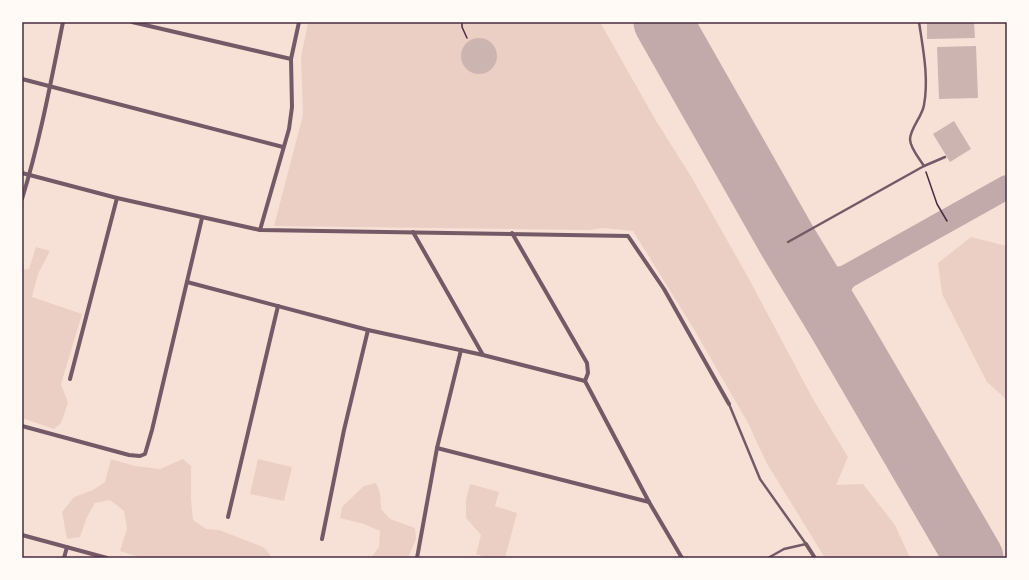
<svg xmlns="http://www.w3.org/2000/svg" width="1029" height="580" font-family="'Roboto Condensed',sans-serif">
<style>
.green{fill:#ebcfc5}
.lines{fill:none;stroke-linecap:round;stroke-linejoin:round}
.taxiway{stroke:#c3aaaa;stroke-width:24}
.runway{stroke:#c3aaaa;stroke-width:59}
.building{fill:#ccb4b1}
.path{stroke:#4a2c40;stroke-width:1.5}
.service{stroke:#755966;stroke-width:2.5}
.minor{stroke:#755966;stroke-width:4}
.neatline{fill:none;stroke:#4a2c40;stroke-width:1.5}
</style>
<rect width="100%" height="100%" fill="#f7e1d7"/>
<g class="green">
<path d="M320,22H600L655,119L692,178L749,279L813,399L848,457L836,485L863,484L895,525L910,558H825L766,462L748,423L692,326L633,231L603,228L589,230L274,226L303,115L301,57L308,23Z"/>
<path d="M971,237L1007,246V400L987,382L942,294L938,263Z"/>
<path d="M36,247L50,251L38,274L32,297L82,314L61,384L68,403L61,423L54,429L22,418V270L29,269Z"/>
<path d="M111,459L135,466L160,469L183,459L191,466V499L193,520L206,529L219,530L263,547L269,553L271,558H142L120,551L127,528L124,511L110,500L95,503L87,517L80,537L67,539L62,512L74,497L93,490L105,482Z"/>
<path d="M258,459L292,467L284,501L250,494Z"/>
<path d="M376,483L380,493L381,509L390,519L415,528L416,539L408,558H371L379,547L380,531L364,524L340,518L342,507L364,486Z"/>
<path d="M470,484L499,492L495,506L517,513L505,558H487L476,554L481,535L466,518V500Z"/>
</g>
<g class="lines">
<g class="taxiway">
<path d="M802,265C816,276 829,282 846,277L1007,187"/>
<path d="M837,323C833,305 834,292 846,277"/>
</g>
<path class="runway" d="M663,22L788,242L837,323L974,558"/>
</g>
<g class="building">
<path d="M927,22H974L975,38L927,39Z"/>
<circle cx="479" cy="56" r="18"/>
<path d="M976,46L978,98L939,99L937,47Z"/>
<path d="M954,121L971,149L950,162L933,134Z"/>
</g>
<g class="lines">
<g class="path">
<path d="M462,22V27L467,38"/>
<path d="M926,172L937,204L947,221"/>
</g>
<g class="service">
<path d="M919,22C923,49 929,78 924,105C922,117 911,127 910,139C910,148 919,158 924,166"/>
<path d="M788,242L924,166L945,157"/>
<path d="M729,404L760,479L806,544L784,549L768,558"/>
</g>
<g class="minor">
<path d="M132,22L291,59"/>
<path d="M22,79L283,147"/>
<path d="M22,173L117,198L260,230L628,236L664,289L729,404"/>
<path d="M22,199C40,141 51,81 63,22"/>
<path d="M260,230L289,129L292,107L291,59L299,22"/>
<path d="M413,232L483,355"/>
<path d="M512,233L587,363L588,373L585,381L649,502L682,558"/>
<path d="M187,282L368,330L483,355L585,381"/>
<path d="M70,379L117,198"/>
<path d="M22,426L129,455L140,456L145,454L152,430L202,218"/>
<path d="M437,448L649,502"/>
<path d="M228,517L278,306"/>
<path d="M22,535L107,558"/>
<path d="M322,539L344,430L368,330"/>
<path d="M806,544L815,558"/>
<path d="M64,558L67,547"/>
<path d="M417,558L437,448L461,350"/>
</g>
</g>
<rect width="1029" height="580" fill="none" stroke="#fffaf5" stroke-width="46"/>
<rect x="23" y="23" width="983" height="534" class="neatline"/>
</svg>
